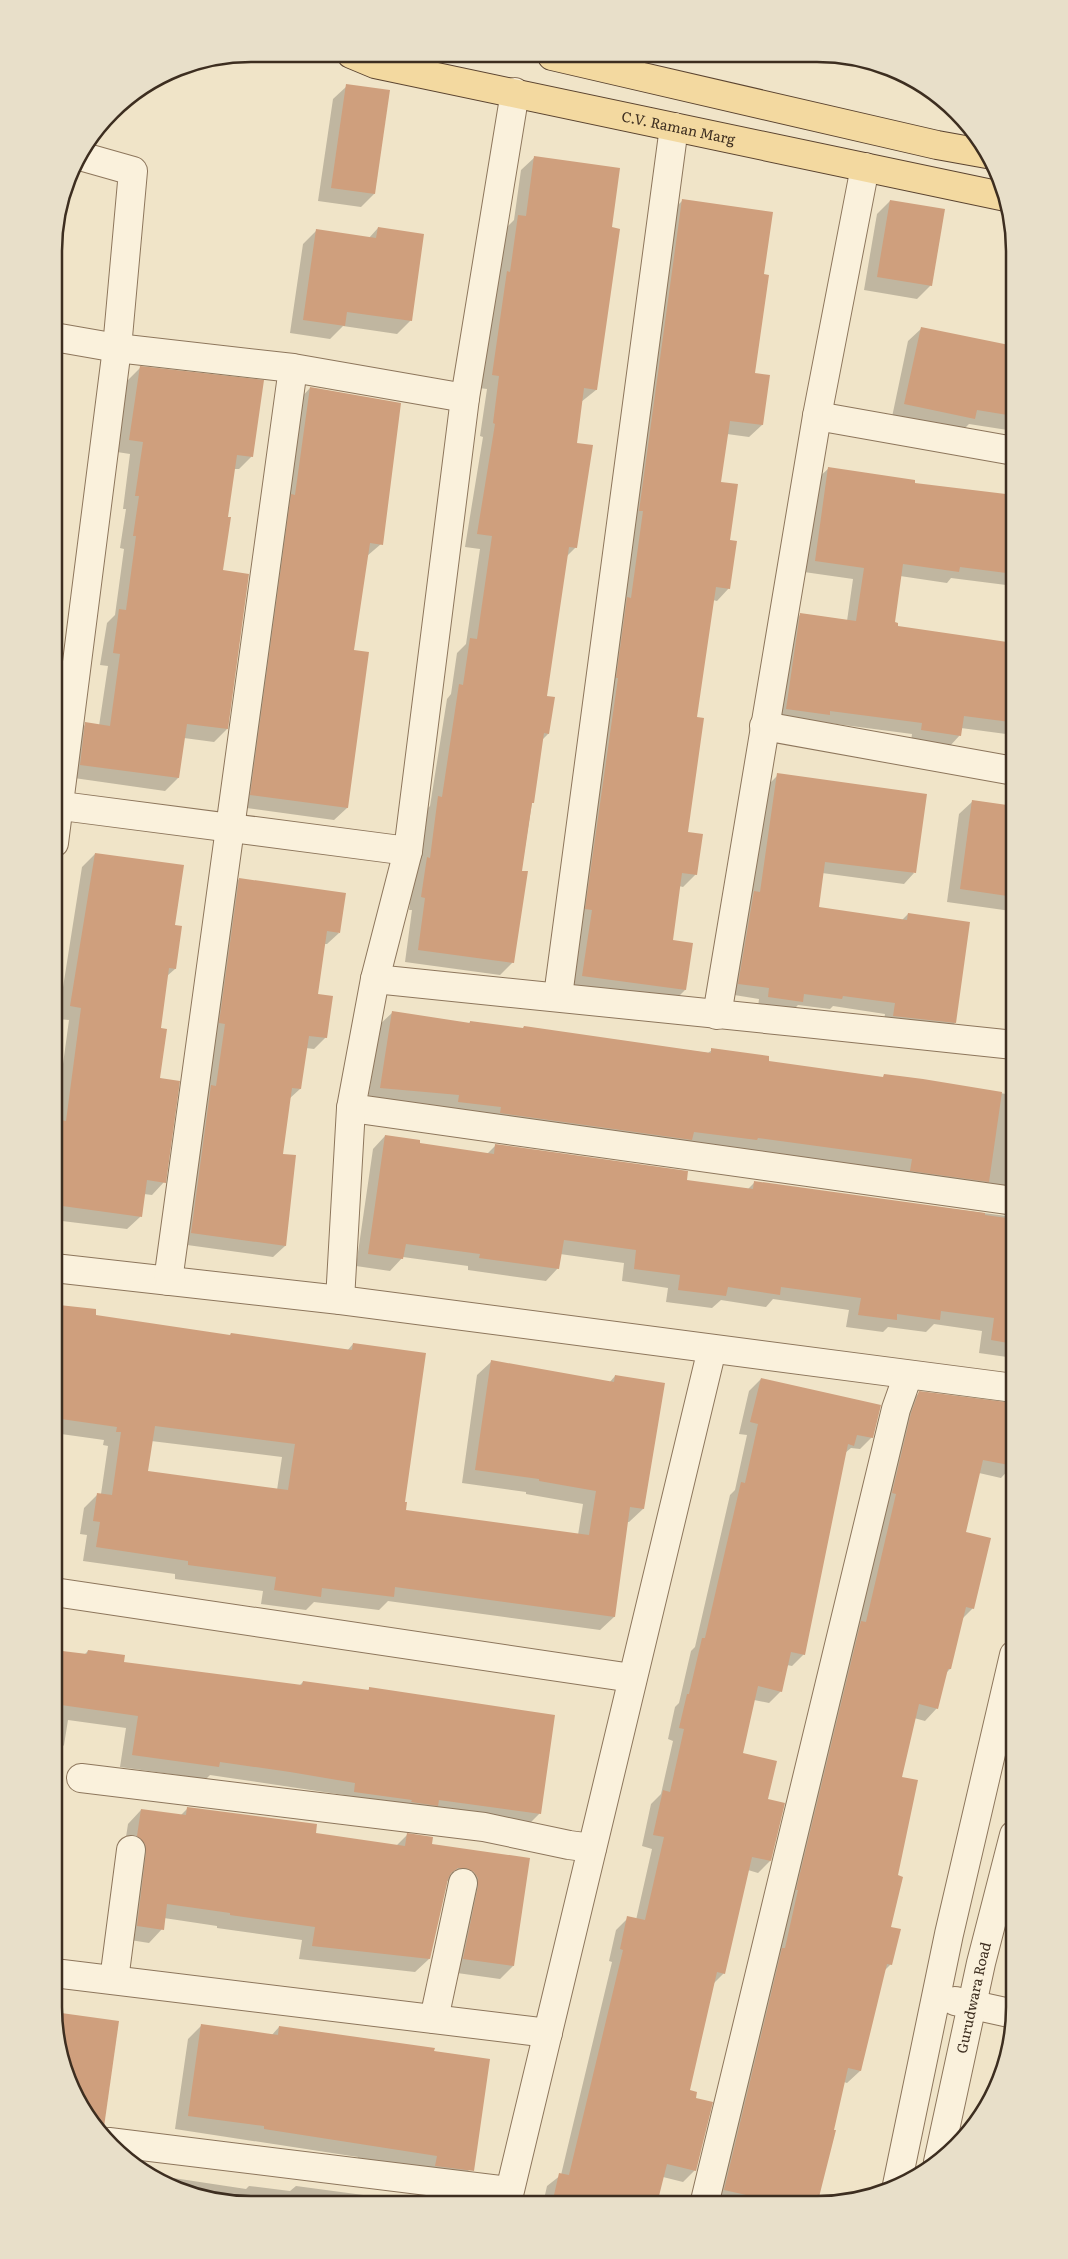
<svg xmlns="http://www.w3.org/2000/svg" width="1068" height="2259" font-family="Literata,serif">
<style>
.shadow{fill:#0003;fill-rule:evenodd}
.building{fill:#cf9f7d;fill-rule:evenodd}
.lines{fill:none;stroke-linecap:round;stroke-linejoin:round}
.minor-casing{stroke:#8d765c;stroke-width:30}
.major-casing{stroke:#5b4430;stroke-width:30}
.minor{stroke:#faf1dc;stroke-width:28}
.major{stroke:#f3d9a0;stroke-width:28}
.labels{text-anchor:middle;stroke-width:4.5;stroke-linejoin:round;paint-order:stroke}
.street-label{font-size:14px;fill:#3d2e20;stroke:#f7eed8}
.rim{fill:none;stroke:#3d2e20;stroke-width:2.5}
</style>
<rect width="100%" height="100%" fill="#f0e4c8"/>
<g class="shadow">
<path d="M347,86L374,194L361,207L318,201L333,99Z"/>
<path d="M535,157L610,228L596,390L581,402L575,444L576,547L566,557L545,697L548,734L542,740L521,872L513,962L500,975L405,962L412,910H409L414,872L425,811L430,806L447,699L451,694L457,653L466,644L480,549L465,547L483,437L480,436L487,389L479,388L505,229L514,220L521,170Z"/>
<path d="M72,170L74,171L54,278V238Z"/>
<path d="M682,201L763,275L754,374L762,425L749,437L727,434L720,483L729,541V588L717,601L713,600L696,718L686,833L696,874L683,887L679,886L672,941L685,990L673,1002L570,988L670,213Z"/>
<path d="M890,201L931,285L917,299L864,290L877,214Z"/>
<path d="M378,228L411,320L397,334L343,326L330,339L290,333L303,244L316,231L369,238Z"/>
<path d="M922,328L1006,346L1008,343L1014,344V431L969,424L961,432L892,417L908,341Z"/>
<path d="M140,368L252,456L239,469H233L221,571L227,729L214,742L184,738L178,778L165,791L67,777L73,737L86,724L99,726L108,666L100,665L107,623L115,615L124,549L120,548L126,509H123L130,454L117,452L127,381Z"/>
<path d="M310,388L381,544L367,556L352,651L367,653L347,808L334,820L239,807L298,401Z"/>
<path d="M829,468L913,484L1014,497V586L951,578L947,583L900,576L893,623L897,627L1014,644V743L1005,742L1006,734L961,728L960,735L949,747L911,742L912,734L821,722L817,726L775,720L789,626L800,615L847,621L853,579L804,572L817,479Z"/>
<path d="M778,775L914,873L904,884L822,873L817,908L902,920L908,914L955,1023L944,1033L883,1026L885,1014L833,1006L830,1009L798,1005L791,1012L758,1007L759,999L728,994L743,903L751,895L767,786Z"/>
<path d="M973,801L1014,807V908L1011,911L947,902L959,814Z"/>
<path d="M95,854L174,926L175,969L167,976L159,1029V1079L164,1182L152,1195L144,1194L140,1217L127,1229L54,1220V1130L69,1020L58,1019L82,867Z"/>
<path d="M239,879L339,933L327,944H324L316,995L326,1037L314,1049L306,1048L300,1089L289,1099L282,1155L285,1246L273,1257L180,1244L228,891Z"/>
<path d="M392,1013L468,1024L470,1022L708,1053L712,1050L767,1062L1014,1095V1205L898,1183L900,1171L447,1114V1108L368,1100L379,1025Z"/>
<path d="M385,1136L418,1144L487,1154L496,1145L685,1181L748,1189L754,1183L1014,1217V1358L979,1353L982,1331L934,1324L926,1332L888,1327L883,1332L846,1327L849,1310L773,1299L766,1307L721,1300L712,1308L666,1302L668,1288L622,1281L624,1263L560,1254L558,1268L546,1281L468,1270V1266L403,1257L390,1271L356,1266L373,1149Z"/>
<path d="M59,1306L94,1316L230,1336L347,1351L353,1344L405,1511L578,1535L583,1504L526,1494V1492L462,1483L477,1375L491,1362L609,1383L615,1376L643,1509L629,1522H627L614,1617L600,1630L388,1601L379,1610L314,1602L306,1610L261,1604L263,1591L175,1579V1574L83,1561L87,1535L80,1534L84,1508L98,1494H101L108,1446L103,1445L104,1440L54,1433V1312ZM151,1441L282,1457L277,1490L147,1472Z"/>
<path d="M761,1379L872,1437L860,1449L851,1448L845,1453L804,1654L792,1666L787,1665L781,1691L769,1703L754,1700L741,1754L766,1800L783,1804L770,1861L758,1873L748,1870L724,1973L713,1984L688,2091L695,2170L683,2182L663,2177L656,2204H543L547,2186L561,2175L612,1962L609,1961L616,1930L628,1918L636,1920L652,1849L642,1846L651,1804L661,1794L673,1741L668,1739L675,1707L679,1703L691,1651L695,1647L730,1495L735,1490L747,1435L739,1434L749,1391Z"/>
<path d="M919,1393L1013,1465L1001,1478L979,1473L965,1533L973,1608L961,1620L950,1669L945,1674L937,1708L925,1721L914,1718L901,1778L897,1876L890,1928L891,1964L883,1972L860,2071L847,2083L844,2082L832,2130L835,2131L816,2205H723L712,2202L907,1405Z"/>
<path d="M54,1651L84,1655L88,1651L123,1663L299,1686L303,1682L367,1691L370,1688L540,1813L527,1826L343,1804L344,1795L210,1775L206,1779L120,1767L126,1728L68,1720L64,1745L54,1756Z"/>
<path d="M54,1802L58,1803L54,1835Z"/>
<path d="M188,1808L314,1834L396,1846L407,1835L431,1845L528,1859L513,1966L500,1979L450,1972L452,1881H446L429,1959L415,1972L299,1959L302,1940L217,1928V1926L164,1918L162,1929L149,1943L124,1939V1850L128,1824L141,1810L180,1816Z"/>
<path d="M55,2014L103,2120L97,2127L80,2107L61,2059Z"/>
<path d="M201,2026L271,2036L279,2027L473,2166L460,2179L357,2160L358,2157L175,2129L188,2039Z"/>
<path d="M147,2174L246,2189L249,2186L290,2191L296,2186L423,2203L213,2202L164,2185Z"/>
</g>
<g class="building">
<path d="M346,84L390,90L375,194L331,188Z"/>
<path d="M534,156L620,168L612,227L620,229L597,390L584,388L577,443L593,445L577,548L569,547L547,696L555,697L549,734L544,733L534,803H532L522,871H528L514,963L418,950L425,898L421,897L427,857L430,858L438,796L442,797L459,684L463,685L470,638L477,639L492,536L477,534L495,424L493,423L499,376L492,375L507,271L510,272L518,215L526,216Z"/>
<path d="M682,199L773,212L764,274L769,275L755,373L770,375L763,425L730,421L721,482L738,484L730,540L737,541L730,589L716,587L697,717L704,718L688,832L703,834L697,875L682,873L673,940L693,943L686,990L582,976L592,910L585,909L618,678H616L627,597L631,598L643,511H639Z"/>
<path d="M890,200L945,209L932,286L877,277Z"/>
<path d="M378,227L424,234L412,321L347,312L345,326L303,320L316,229L376,238Z"/>
<path d="M921,327L1014,346V416L977,410L975,419L904,404Z"/>
<path d="M140,366L264,380L253,457L237,455L228,517H231L223,570L249,574L228,729L187,724L179,778L80,765L85,722L110,726L120,654L113,653L119,609L126,610L136,536H133L139,496H135L143,442L129,440Z"/>
<path d="M310,387L401,403L383,545L370,543L354,650L369,652L348,808L250,795L291,494L295,495Z"/>
<path d="M828,467L915,480V483L1014,495V574L960,567L959,572L903,564L895,622L898,623V626L1014,643V694L1010,722L964,716L961,736L921,730L922,723L830,711V715L786,709L800,613L856,621L864,568L815,561Z"/>
<path d="M777,773L927,794L916,873L825,862L819,907L907,920L908,913L970,922L956,1023L893,1016L895,1003L843,996L842,999L804,994L803,1002L768,997L769,988L738,984L754,891L760,892Z"/>
<path d="M972,800L1014,806V897L960,889Z"/>
<path d="M95,853L184,865L175,925L182,926L176,969L169,968L161,1028L167,1029L160,1078L180,1081L166,1183L147,1180L142,1217L55,1205L61,1168L54,1167L61,1120L66,1121L81,1008L70,1006Z"/>
<path d="M239,878L346,893L340,933L327,931L318,994L333,996L327,1038L309,1036L301,1089L292,1088L283,1154L296,1155L286,1246L191,1233L211,1085L216,1086L225,1024L219,1023Z"/>
<path d="M392,1011L470,1023V1021L523,1028L524,1026L711,1053V1048L769,1056V1061L883,1077L884,1074L923,1079L1002,1092L989,1182L910,1171L912,1159L758,1138L757,1140L694,1132L692,1140L500,1113L501,1107L458,1102L459,1095L380,1088Z"/>
<path d="M385,1135L420,1140V1143L494,1154L495,1144L688,1171L687,1180L753,1189L754,1181L985,1213V1215L1014,1219V1344L991,1340L994,1318L941,1311L940,1320L897,1314V1320L858,1315L861,1298L781,1287L780,1295L728,1287L726,1296L678,1290L680,1275L634,1269L636,1250L564,1240L559,1269L479,1258L480,1254L406,1244L403,1259L368,1254Z"/>
<path d="M59,1305L96,1309V1315L230,1335L231,1333L352,1350L353,1343L426,1353L405,1502H407L406,1510L589,1535L596,1491L539,1481V1479L475,1470L491,1360L614,1382L615,1375L665,1383L644,1509L630,1507L615,1617L395,1587L394,1597L322,1588L321,1597L274,1590L276,1577L188,1565V1561L96,1547L100,1522L93,1521L97,1493L112,1495L121,1432H116L117,1427L54,1418V1340ZM155,1426L295,1444L288,1490L148,1471Z"/>
<path d="M761,1378L881,1405L873,1438L857,1435L854,1446L848,1444L805,1655L791,1652L782,1692L758,1686L743,1753L777,1761L768,1799L785,1803L771,1861L752,1857L725,1974L717,1972L690,2090L697,2092L696,2098L713,2102L696,2171L667,2164L657,2204H552L559,2173L569,2175L623,1950L620,1949L627,1916L645,1920L664,1837L653,1835L663,1790L670,1792L684,1729L679,1728L687,1694H689L702,1638H705L741,1482L745,1483L758,1424L750,1422Z"/>
<path d="M919,1391L1014,1403V1466L983,1460L966,1532L991,1538L974,1609L966,1607L951,1669H948L938,1709L919,1704L902,1777L918,1780L898,1875L903,1877L891,1927L901,1929L892,1965L887,1964L861,2071L848,2068L834,2130H836L817,2205H790L724,2190L782,1948H785L798,1890H796L861,1621L866,1622L896,1494L892,1493L911,1413Z"/>
<path d="M54,1650L87,1654L88,1650L125,1655L124,1662L302,1685L303,1681L369,1690V1687L555,1715L541,1814L439,1800L438,1806L411,1802L412,1800L354,1792L355,1783L290,1772L220,1762L219,1767L132,1755L138,1716L54,1704Z"/>
<path d="M187,1807L317,1824L316,1833L405,1846L407,1833L433,1837L432,1844L530,1858L514,1966L463,1959L478,1886V1878L474,1872L466,1868H458L451,1873L448,1879L430,1959L312,1946L315,1927L230,1915V1913L167,1904L164,1930L137,1926L146,1852L145,1844L137,1836L141,1809L186,1815Z"/>
<path d="M54,2012L119,2021L104,2127L100,2130L80,2107L61,2059Z"/>
<path d="M201,2024L278,2035L279,2026L435,2048L434,2051L490,2059L474,2171L435,2166L437,2156L264,2129V2126L188,2116Z"/>
<path d="M431,2197L470,2202L469,2203H430Z"/>
</g>
<g class="lines">
<defs>
<g id="minor">
<path d="M54,337L117,348L293,368L465,398"/>
<path d="M817,416L1014,451"/>
<path d="M764,726L1014,771"/>
<path d="M54,805L408,851"/>
<path d="M54,843L117,348L133,171L80,156"/>
<path d="M375,979C588,999 801,1023 1014,1045"/>
<path d="M558,996L674,127"/>
<path d="M717,1015L817,416L865,167"/>
<path d="M351,1108L1014,1201"/>
<path d="M54,1268L340,1300L1014,1388"/>
<path d="M168,1281L293,368"/>
<path d="M340,1300L351,1108L375,979L408,851L465,398L515,92"/>
<path d="M54,1592L632,1678"/>
<path d="M81,1778L484,1827L569,1845L592,1848"/>
<path d="M54,1973L548,2033"/>
<path d="M114,1980L131,1850"/>
<path d="M955,2001L1014,2014"/>
<path d="M434,2019L463,1883"/>
<path d="M109,2142L509,2191"/>
<path id="s1" d="M938,2162L981,1963L1014,1835"/>
<path d="M897,2185L949,1934L1014,1655"/>
<path d="M507,2203L712,1349"/>
<path d="M704,2205L896,1409L908,1375"/>
</g>
<g id="major">
<path id="s2" d="M351,54L375,64L1006,197"/>
<path d="M552,56L937,145L987,154"/>
</g>
</defs>
<use href="#minor" class="minor-casing"/>
<use href="#major" class="major-casing"/>
<use href="#minor" class="minor"/>
<use href="#major" class="major"/>
</g>
<g class="labels">
<g class="street-label">
<text dy="5" stroke="none"><textPath href="#s2" startOffset="336">C.V. Raman Marg</textPath></text>
<text dy="5" stroke="none"><textPath href="#s1" startOffset="168">Gurudwara Road</textPath></text>
</g>
</g>
<path d="M0 0H1068V2259H0ZM251 62H817A189 189 0 0 1 1006 251V2007A189 189 0 0 1 817 2196H251A189 189 0 0 1 62 2007V251A189 189 0 0 1 251 62Z" fill="#e8dfc9" fill-rule="evenodd"/>
<path class="rim" d="M251 62H817A189 189 0 0 1 1006 251V2007A189 189 0 0 1 817 2196H251A189 189 0 0 1 62 2007V251A189 189 0 0 1 251 62Z"/>
</svg>
